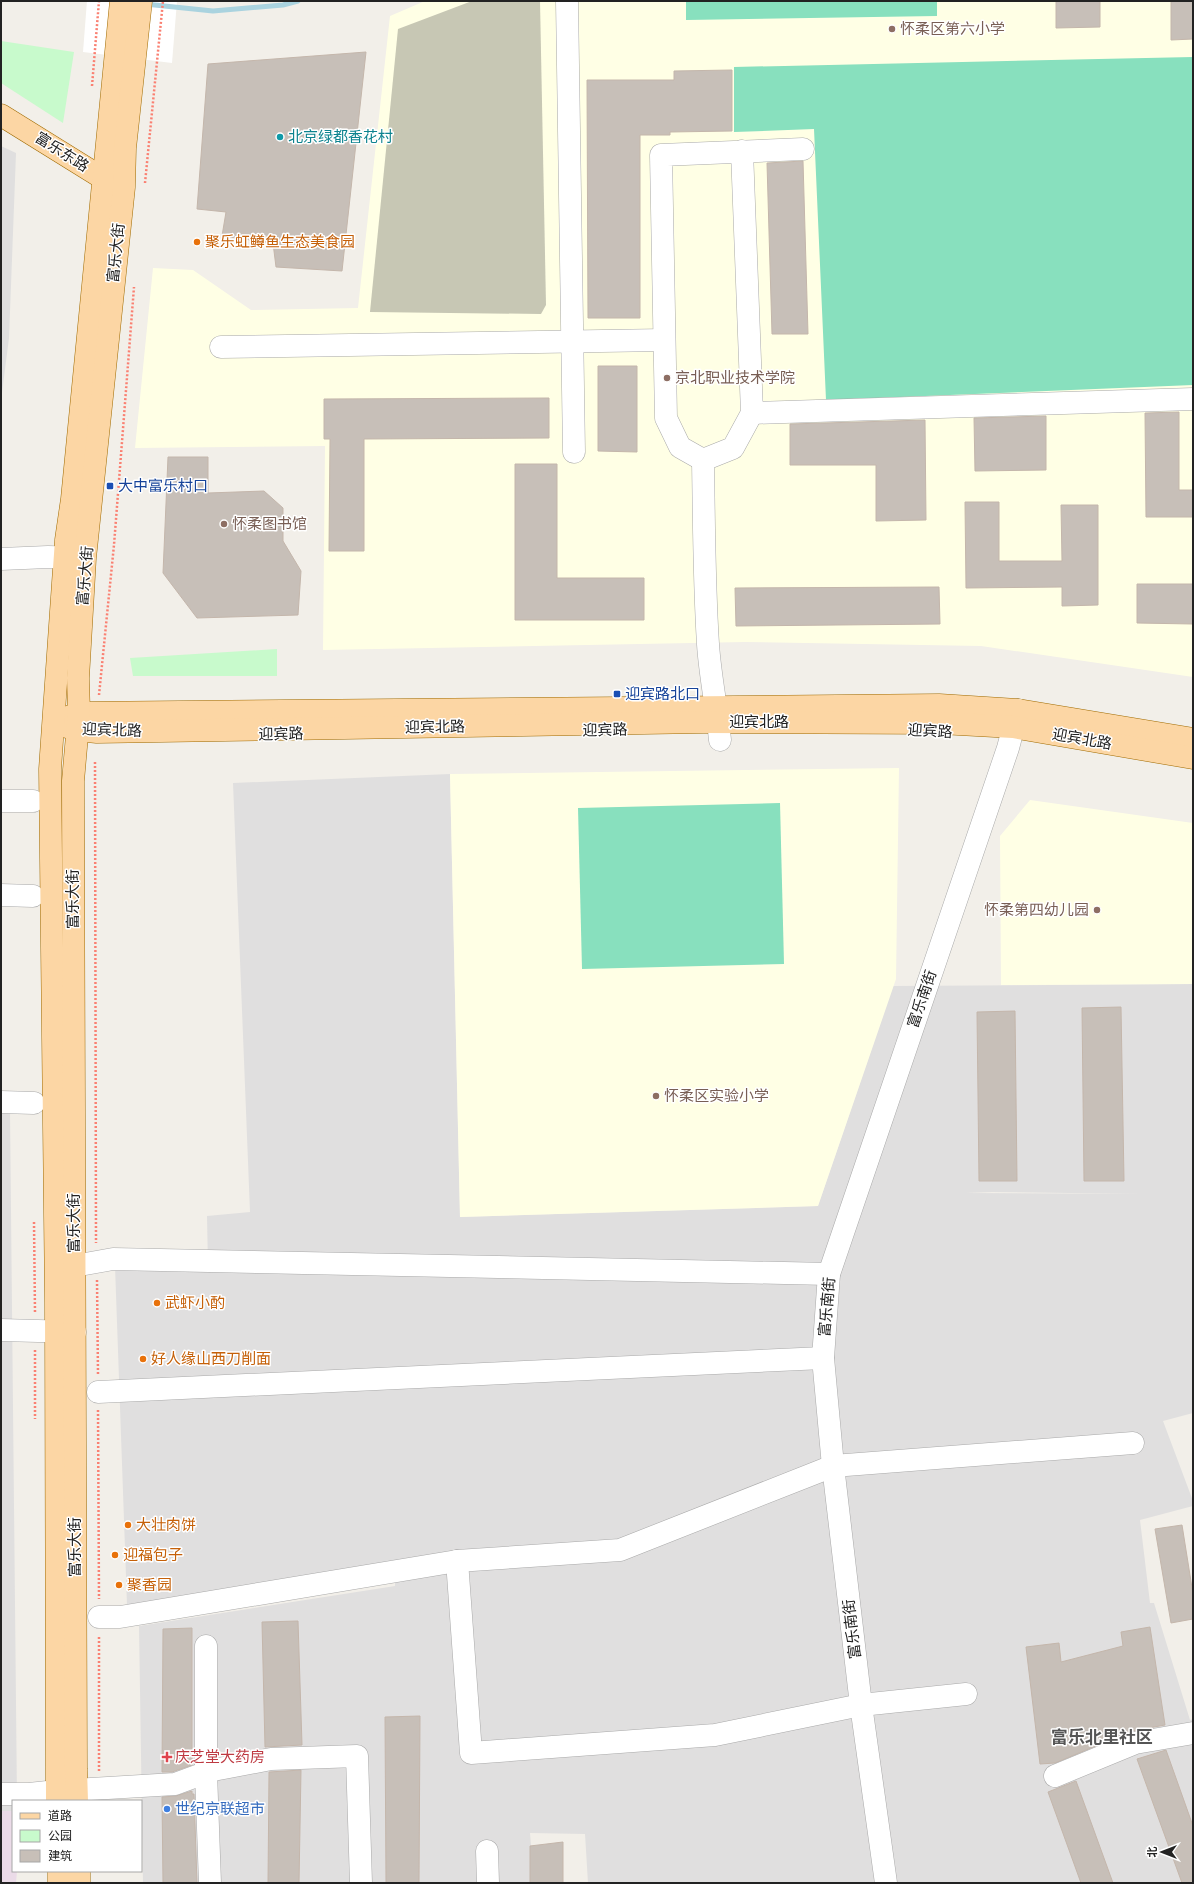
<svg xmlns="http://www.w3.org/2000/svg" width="1194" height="1884" font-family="'PT Sans Narrow','Noto Sans SC',sans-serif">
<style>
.residential{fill:#e0dfdf;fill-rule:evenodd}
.industrial{fill:#ebdbe8}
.education{fill:#ffffe5}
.construction{fill:#c7c7b4}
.park{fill:#c8facc}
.pitch{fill:#88e0be}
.pier{fill:#fff}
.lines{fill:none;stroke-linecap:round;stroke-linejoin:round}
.stream{stroke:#aad3df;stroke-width:5}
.building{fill:#c7bfb8;stroke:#c4b6ab}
.minor-casing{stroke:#a9a9a9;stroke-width:23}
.major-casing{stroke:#a06b00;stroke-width:23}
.path{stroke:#fa8072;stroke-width:2.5;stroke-dasharray:2 2;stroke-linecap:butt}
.minor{stroke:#fff;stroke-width:22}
.major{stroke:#fcd6a4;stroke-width:22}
.education-dot{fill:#8d6e63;stroke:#fff;stroke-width:1.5}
.culture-dot{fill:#0f9aa8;stroke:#fff;stroke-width:1.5}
.food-dot{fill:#e8710a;stroke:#fff;stroke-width:1.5}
.transit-dot{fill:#1a4fb4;stroke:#fff;stroke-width:1.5}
.health-dot{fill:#e0444e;stroke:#fff;stroke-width:1.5}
.shop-dot{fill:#3f7fe0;stroke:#fff;stroke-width:1.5}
.labels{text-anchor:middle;stroke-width:3;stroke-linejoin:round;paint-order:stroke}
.education-label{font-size:15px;fill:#785e54;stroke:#fff;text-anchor:start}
.culture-label{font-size:15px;fill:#0d838f;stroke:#fff;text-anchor:start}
.street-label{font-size:15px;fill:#222;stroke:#fff}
.food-label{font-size:15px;fill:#c56008;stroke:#fff;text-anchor:start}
.transit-label{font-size:15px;fill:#164399;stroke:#fff;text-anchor:start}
.health-label{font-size:15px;fill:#be3a42;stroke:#fff;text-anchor:start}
.shop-label{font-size:15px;fill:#366cbe;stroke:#fff;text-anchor:start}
.quarter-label{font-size:17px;font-weight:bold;fill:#555;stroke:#fff}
</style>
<rect width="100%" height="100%" fill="#f2efe9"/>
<g class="residential">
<path d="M1,146L16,153L9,338L1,400Z"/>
<path d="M450,774L460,1217L818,1206L893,986L1193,984V1413L1163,1421L1193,1501V1506L1140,1520L1150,1603H1154L1190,1720L1193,1719V1883H588L585,1834L530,1833L531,1846L563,1883H143L139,1626L395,1586V1563L127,1605L115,1266L208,1267L207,1216L250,1212L233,783ZM992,1192L1142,1194L966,1193Z"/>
<path d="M1,1111H10L17,1801H13V1811H1Z"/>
</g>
<path class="industrial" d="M1,1811H13V1871H17L16,1883H1Z"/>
<g class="education">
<path d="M425,1H1193V677L981,646L745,642L323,650L325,446L135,448L153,268L193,270L251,310L358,308L390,16Z"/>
<path d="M899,768L896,979L818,1206L460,1217L450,774Z"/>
<path d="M1030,800L1193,823V984L1001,985L1000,836Z"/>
</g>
<path class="construction" d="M472,1H540L546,305L541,314L370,312L398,29Z"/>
<g class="park">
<path d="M1,41L74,52L63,123L1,83Z"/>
<path d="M277,649V676H133L130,658Z"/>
</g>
<g class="pitch">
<path d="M686,1H937V16L686,20Z"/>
<path d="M1193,57V385L826,400L814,129L734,132V67Z"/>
<path d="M780,803L784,964L582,969L578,808Z"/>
</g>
<path class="pier" d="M87,1H177L172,63L83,52Z"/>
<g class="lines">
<path class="stream" d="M145,4L213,11L283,5L298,1"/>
</g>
<g class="building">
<path d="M1056,1H1100V27L1056,28Z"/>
<path d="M1171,1H1193V39L1171,40Z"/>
<path d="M366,52L342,271L276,267L273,243L222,236L226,212L197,209L208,64Z"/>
<path d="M732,70V131L670,132V135H640V318H588L587,80H674V71Z"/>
<path d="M803,161L808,334H772L767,163Z"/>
<path d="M598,366H637V452L598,451Z"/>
<path d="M549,398V438L364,439V551H329L330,439H324V399Z"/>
<path d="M1179,412V490H1193V517H1146L1145,413Z"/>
<path d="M1046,416V470L975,471L974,418Z"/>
<path d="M925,420L926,520L876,521V465H790V424Z"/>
<path d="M168,457H208V493L264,491L283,508V541L301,571L298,615L197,618L163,573Z"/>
<path d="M515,464H557V578H644V620H515Z"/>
<path d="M965,502H999V561H1062L1061,505H1098V605L1062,606V587L966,588Z"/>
<path d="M1137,584H1193V624L1137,623Z"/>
<path d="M939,587L940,624L736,626L735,588Z"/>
<path d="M1121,1007L1124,1181H1084L1082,1008Z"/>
<path d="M1015,1011L1017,1181H979L977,1012Z"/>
<path d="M1182,1525L1193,1594V1619L1171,1623L1155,1529Z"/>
<path d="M298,1621L302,1745L265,1747L262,1622Z"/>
<path d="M1150,1627L1165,1725L1121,1733L1122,1735L1055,1763L1040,1764L1026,1647L1059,1643L1061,1662L1123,1646L1121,1632Z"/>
<path d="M192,1628V1765L172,1772H162L163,1629Z"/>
<path d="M420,1716L419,1883H386L385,1717Z"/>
<path d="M1166,1750L1193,1826V1883H1182L1137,1759Z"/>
<path d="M301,1770L299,1883H268L269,1772Z"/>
<path d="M1076,1781L1113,1883H1081L1048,1792Z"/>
<path d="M192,1791V1794H194L197,1883H163L162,1797L176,1796Z"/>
<path d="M563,1842V1883H530V1846Z"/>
</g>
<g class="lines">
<defs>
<g id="minor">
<path d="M567,1L574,452"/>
<path d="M742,151L752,413L733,448L703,460L680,447L666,418L661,155L803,149"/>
<path d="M221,347L664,340"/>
<path d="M752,413L1193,399"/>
<path d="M703,460C704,521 704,583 708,644C710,676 717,708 720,740"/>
<path d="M1,559L48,557L84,558"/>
<path d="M1,801H33"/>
<path d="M1,895L33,896"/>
<path d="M1,1102L34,1103"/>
<path d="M57,1270L74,1266L113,1259L829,1274"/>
<path d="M1,1330L75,1332"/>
<path d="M98,1392L823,1358"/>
<path d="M457,1561L471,1753L715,1735L861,1705L966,1694"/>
<path d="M99,1617H120L457,1561L620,1550L833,1466L1133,1443"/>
<path d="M206,1646V1773L210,1883"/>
<path d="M1055,1776L1135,1743L1193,1733"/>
<path d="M1,1794H29L57,1791L175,1784L213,1770L271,1759L357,1756L361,1883"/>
<path d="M487,1851L488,1883"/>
<path d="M886,1883L861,1705L833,1466L823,1358L829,1274L1008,748L1018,710"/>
</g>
<g id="major">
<path d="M1,115L104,179L114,183"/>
<path d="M65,718L79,713L939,705L1018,710L1193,739"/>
<path d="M64,726L77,730L97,732L703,722L940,723L1013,727L1193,758"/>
<path d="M57,1801L56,1302L50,769L66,540L72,499L121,1"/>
<path d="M77,1801L76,1769L73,781L79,713L78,678L85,558L124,187L125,148L141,1"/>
<path d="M59,1871V1883"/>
<path d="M79,1871V1883"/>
</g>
</defs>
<use href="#minor" class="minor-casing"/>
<use href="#major" class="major-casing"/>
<g class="path">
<path d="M92,86L99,1"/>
<path d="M145,183L163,1"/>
<path d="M99,695L114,545L134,287"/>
<path d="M95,762L96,1243"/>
<path d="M34,1222L35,1313"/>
<path d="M97,1280L98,1375"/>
<path d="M35,1350V1419"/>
<path d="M98,1410L99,1599"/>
<path d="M99,1771V1636"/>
</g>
<use href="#minor" class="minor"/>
<use href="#major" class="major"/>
</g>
<g class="education-dot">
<circle cx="892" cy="29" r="4"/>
<circle cx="667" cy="378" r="4"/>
<circle cx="224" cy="524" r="4"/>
<circle cx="1097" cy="910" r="4"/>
<circle cx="656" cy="1096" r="4"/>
</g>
<circle class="culture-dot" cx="280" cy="137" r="4"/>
<g class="food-dot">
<circle cx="197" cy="242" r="4"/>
<circle cx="157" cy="1303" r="4"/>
<circle cx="143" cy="1359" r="4"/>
<circle cx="128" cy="1525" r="4"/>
<circle cx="115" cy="1555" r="4"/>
<circle cx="119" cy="1585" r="4"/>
</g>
<g class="transit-dot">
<rect x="106" y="482" width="8" height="8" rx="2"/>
<rect x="613" y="690" width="8" height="8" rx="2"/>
</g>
<path class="health-dot" d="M165 1751h4v4h4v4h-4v4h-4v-4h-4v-4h4z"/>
<circle class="shop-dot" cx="167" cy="1809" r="4"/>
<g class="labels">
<g class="education-label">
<text x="900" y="34">怀柔区第六小学</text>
<text x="675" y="383">京北职业技术学院</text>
<text x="232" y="529">怀柔图书馆</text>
<text x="1089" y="915" text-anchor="end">怀柔第四幼儿园</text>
<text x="664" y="1101">怀柔区实验小学</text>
</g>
<g class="culture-label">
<text x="288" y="142">北京绿都香花村</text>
</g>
<g class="street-label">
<text transform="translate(62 152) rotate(32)" y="5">富乐东路</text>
<text transform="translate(116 253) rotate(-84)" y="5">富乐大街</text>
<text transform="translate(85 576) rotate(-85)" y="5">富乐大街</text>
<text x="759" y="727">迎宾北路</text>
<text transform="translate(435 727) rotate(-1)" y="5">迎宾北路</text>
<text transform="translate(112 730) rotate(2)" y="5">迎宾北路</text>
<text transform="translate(605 730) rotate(-1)" y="5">迎宾路</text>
<text transform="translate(930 731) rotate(3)" y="5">迎宾路</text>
<text transform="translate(281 734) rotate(-1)" y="5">迎宾路</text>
<text transform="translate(1082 739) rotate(10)" y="5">迎宾北路</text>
<text transform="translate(73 899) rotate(-90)" y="5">富乐大街</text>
<text transform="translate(922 999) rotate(-71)" y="5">富乐南街</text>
<text transform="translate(74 1223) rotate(-90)" y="5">富乐大街</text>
<text transform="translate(827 1307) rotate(-85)" y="5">富乐南街</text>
<text transform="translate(75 1547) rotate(-90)" y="5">富乐大街</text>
<text transform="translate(852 1629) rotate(-97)" y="5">富乐南街</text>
</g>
<g class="food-label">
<text x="205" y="247">聚乐虹鳟鱼生态美食园</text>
<text x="165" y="1308">武虾小酌</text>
<text x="151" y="1364">好人缘山西刀削面</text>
<text x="136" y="1530">大壮肉饼</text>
<text x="123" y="1560">迎福包子</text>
<text x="127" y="1590">聚香园</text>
</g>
<g class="transit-label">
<text x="118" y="491">大中富乐村口</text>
<text x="625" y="699">迎宾路北口</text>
</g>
<g class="health-label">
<text x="175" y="1762">庆芝堂大药房</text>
</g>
<g class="shop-label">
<text x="175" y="1814">世纪京联超市</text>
</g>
<g class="quarter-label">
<text x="1102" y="1743">富乐北里社区</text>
</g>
</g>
<rect width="1194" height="1884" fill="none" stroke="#222222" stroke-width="4"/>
<rect x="12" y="1800" width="130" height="72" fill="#ffffff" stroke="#a7a7a7"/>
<rect x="20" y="1813" width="20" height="6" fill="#fcd6a4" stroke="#a7a7a7"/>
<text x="48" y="1820" font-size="12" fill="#222222">道路</text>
<rect x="20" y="1830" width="20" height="12" fill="#c8facc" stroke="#a7a7a7"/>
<text x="48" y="1840" font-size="12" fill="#222222">公园</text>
<rect x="20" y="1850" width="20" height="12" fill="#c7bfb8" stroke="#a7a7a7"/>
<text x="48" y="1860" font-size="12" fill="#222222">建筑</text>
<g transform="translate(1162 1852) rotate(270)" stroke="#ffffff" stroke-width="3" paint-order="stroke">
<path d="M0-3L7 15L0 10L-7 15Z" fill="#222222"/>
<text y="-6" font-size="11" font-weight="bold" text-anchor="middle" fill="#222222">北</text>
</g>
</svg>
